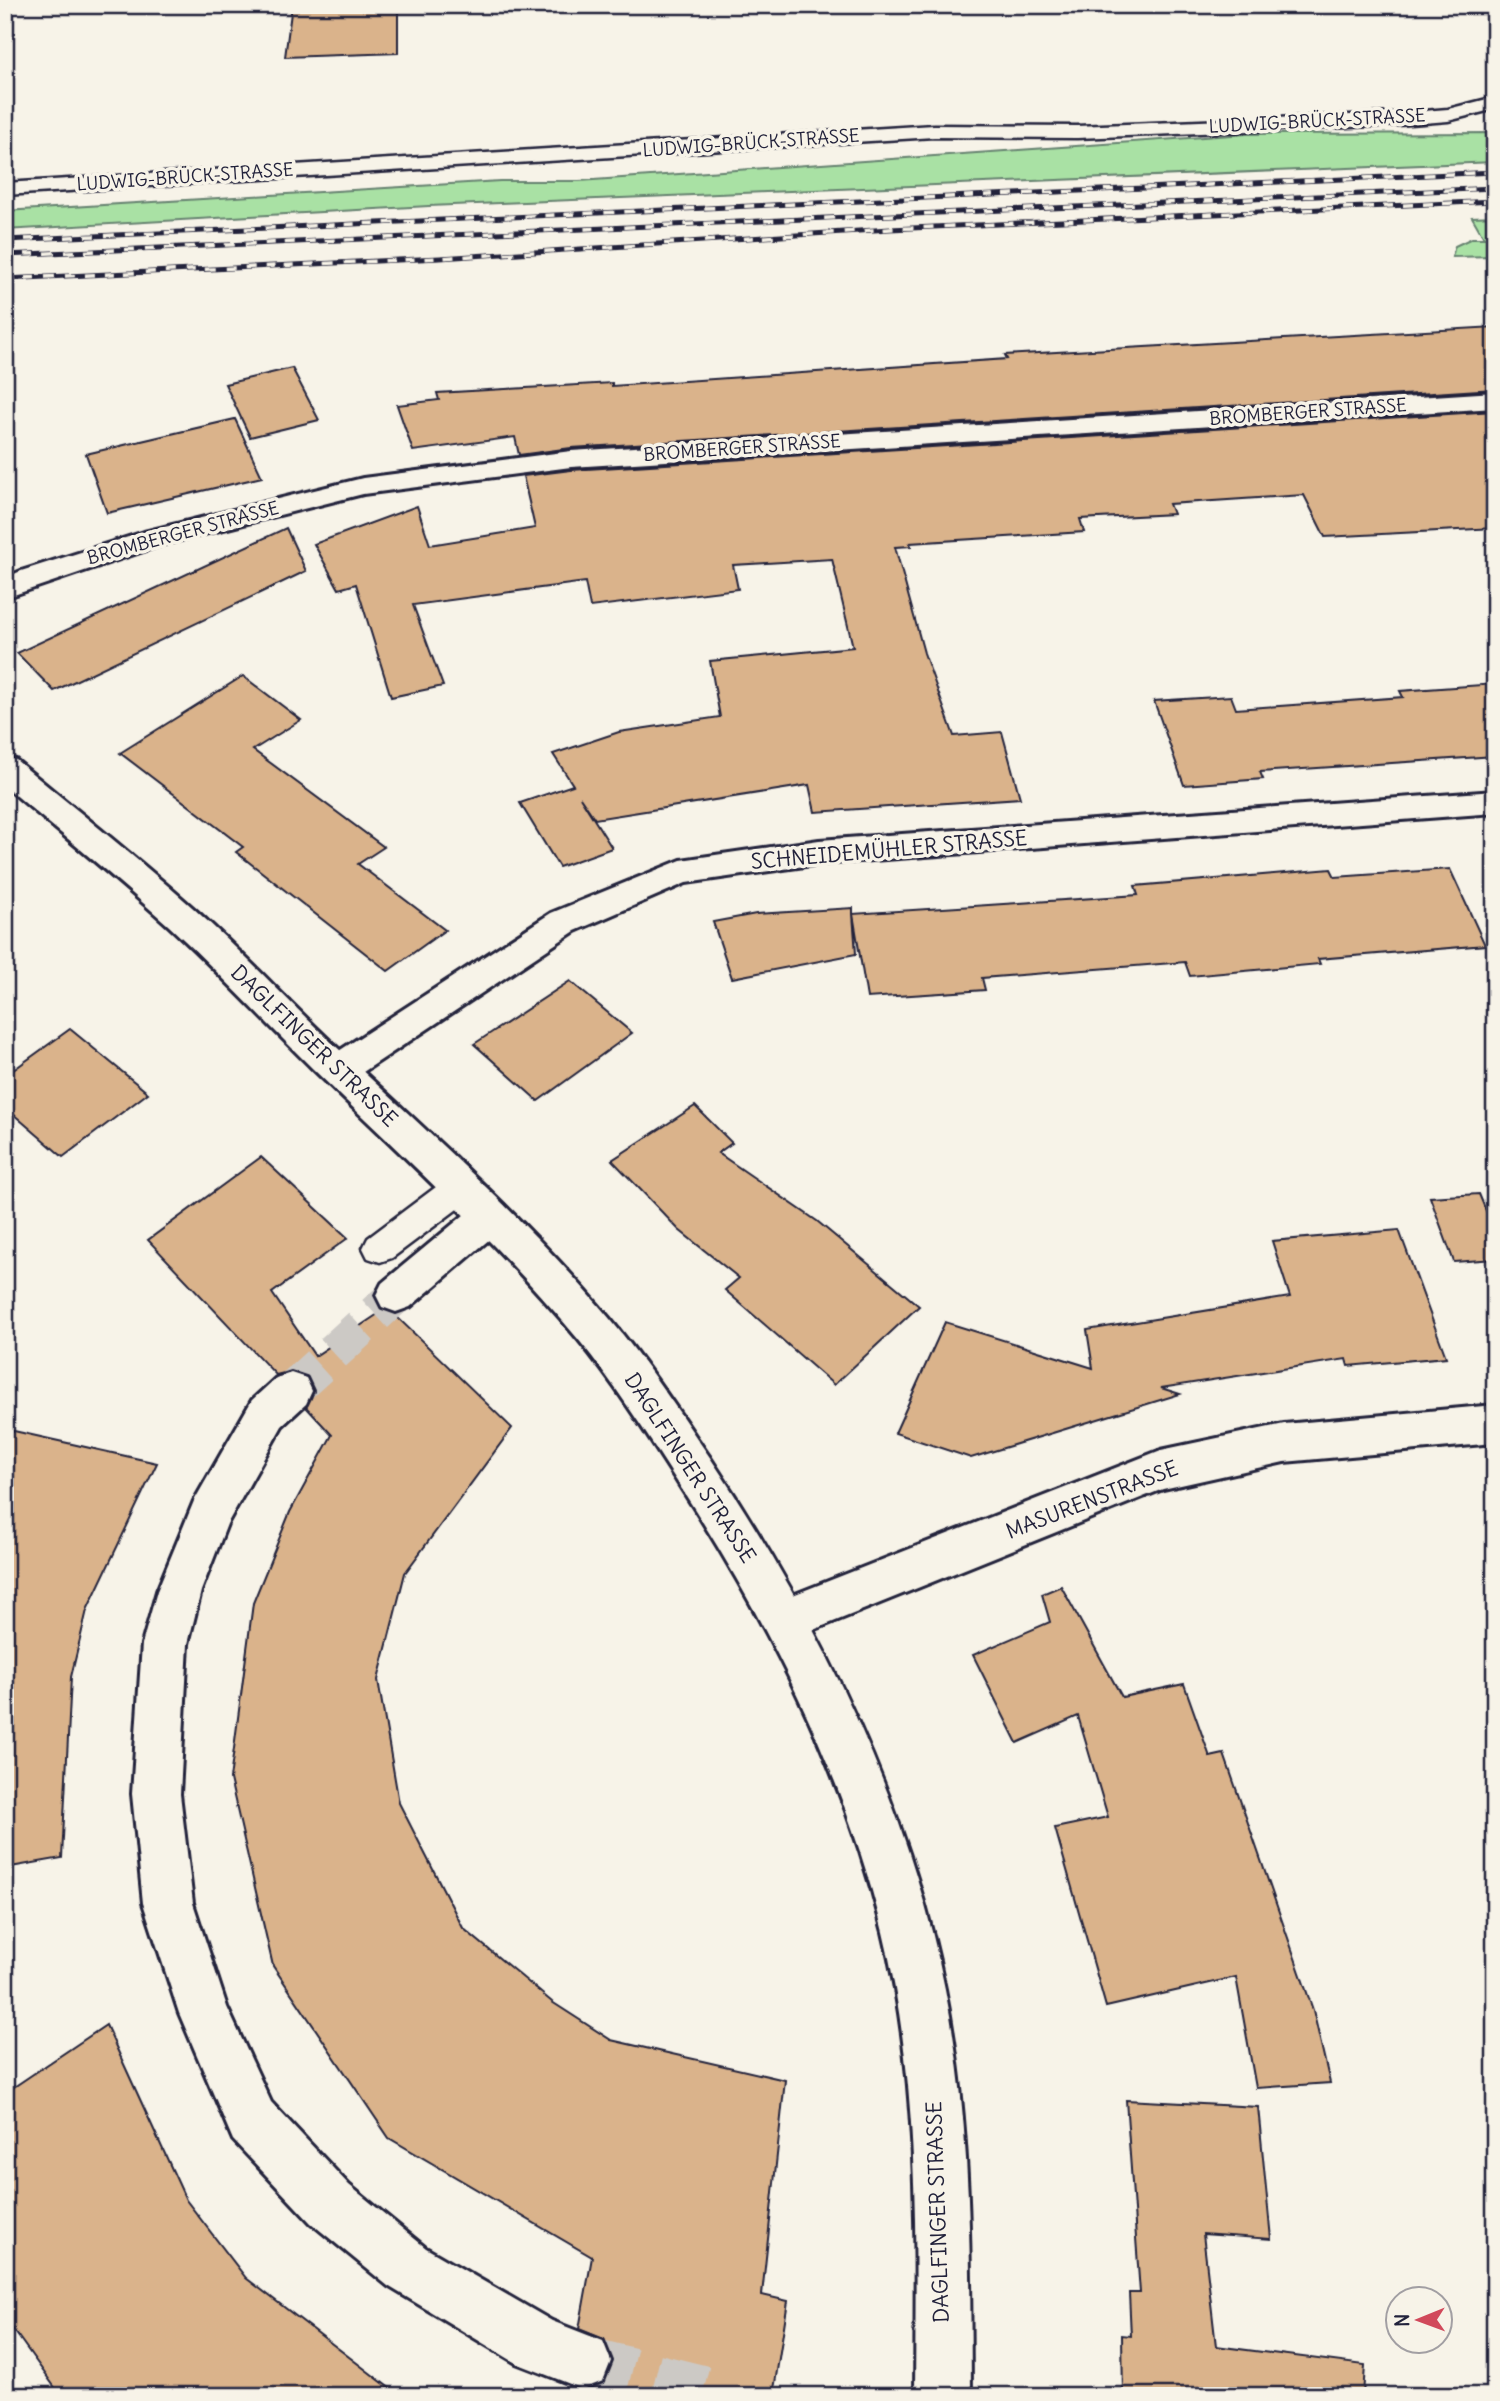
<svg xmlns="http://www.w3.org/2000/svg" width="1500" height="2401" font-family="Delius,sans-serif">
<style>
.green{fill:#a9e1a4;stroke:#668270;stroke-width:2}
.building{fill:#dab38b;stroke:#22223b;stroke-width:2}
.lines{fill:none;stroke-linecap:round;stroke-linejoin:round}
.street-tunnel-far1{stroke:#ccc9c5;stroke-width:38;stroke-dasharray:38 19;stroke-linecap:butt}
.street-tunnel{stroke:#ccc9c5;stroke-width:50;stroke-dasharray:50 24;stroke-linecap:butt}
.lane-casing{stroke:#22223b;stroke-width:5}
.street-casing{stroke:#22223b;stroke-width:6}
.secondary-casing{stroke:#22223b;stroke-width:6}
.lane{fill:#f7f3e8;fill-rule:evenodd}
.street{fill:#f7f3e8;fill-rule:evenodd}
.secondary{fill:#f7f3e8;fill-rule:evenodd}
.rail-casing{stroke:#22223b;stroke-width:5}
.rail{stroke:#f7f3e8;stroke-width:3.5;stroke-dasharray:10;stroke-linecap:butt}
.labels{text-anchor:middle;stroke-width:7;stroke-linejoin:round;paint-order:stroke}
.far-street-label{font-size:18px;fill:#22223b;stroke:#f7f3e8}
.street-label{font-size:21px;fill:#22223b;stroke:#f7f3e8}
</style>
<rect width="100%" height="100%" fill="#f7f3e8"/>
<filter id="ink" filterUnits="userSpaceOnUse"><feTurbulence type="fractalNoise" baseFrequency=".0143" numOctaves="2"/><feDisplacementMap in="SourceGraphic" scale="14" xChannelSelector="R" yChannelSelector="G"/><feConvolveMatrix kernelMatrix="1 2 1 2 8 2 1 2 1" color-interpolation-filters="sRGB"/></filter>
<g filter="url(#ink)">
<g class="green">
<path d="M1495,133V162L429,206L5,230V211L500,181H579L1246,134Z"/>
<path d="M1495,216V256L1452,257L1455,246L1472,238H1484L1472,217Z"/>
</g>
<g class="building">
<path d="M292,5H398V53L285,57Z"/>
<path d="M1495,327V389L571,448L519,455L515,437L413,451L397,405L439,400L437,393L612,383V386L1007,359L1005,355Z"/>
<path d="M292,368L319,420L250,437L225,384Z"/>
<path d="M1495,411V528L1325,537L1304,495L1169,504L1173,514L1080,519L1084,532L910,543L911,546L895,547L924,653L954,736L1002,732L1020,798L815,812L809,785L595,819L580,797L612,848L559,867L520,803L573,785L553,754L619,732L720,717L710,661L853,647L832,559L733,565L738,589L590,607L585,582L413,605L443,686L391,697L356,584L339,589L314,544L417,506L430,545L535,528L523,476L571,470Z"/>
<path d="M235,419L262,477L107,513L86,454Z"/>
<path d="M286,528L306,571L54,691L17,653Z"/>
<path d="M243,676L301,720L253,750L384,847L358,864L445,930L388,971L236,852L243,847L120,753Z"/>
<path d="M1495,684V756L1260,772L1263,779L1184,785L1154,701L1231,696L1236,709L1403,697L1400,691Z"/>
<path d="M1331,869L1335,877L1450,869L1485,945L1318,959L1320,964L1190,976L1185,962L982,978L985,990L867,998L853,914L856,954L732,978L713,922L756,914L853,908V914L1138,895L1135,886Z"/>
<path d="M570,981L632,1033L538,1101L474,1044Z"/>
<path d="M70,1029L148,1093L63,1157L5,1107V1076Z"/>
<path d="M695,1106L732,1143L718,1153L817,1221L919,1306L834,1385L725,1290L739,1278L679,1230L612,1160Z"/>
<path d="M261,1157L348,1238L272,1293L315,1356L384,1310L394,1314L512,1428L405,1573L378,1680L399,1803L463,1928L552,2002L611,2040L785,2080L762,2295L788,2301L773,2396H567L568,2386L584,2391L604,2383L613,2362L604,2339L579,2329L592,2257L389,2138L273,1966L230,1779L253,1603L290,1512L332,1435L306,1407L314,1392L308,1377L292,1371L276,1375L148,1240Z"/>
<path d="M1479,1194L1495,1232V1259L1454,1262L1430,1197Z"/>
<path d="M1399,1230L1446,1357L1348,1366L1346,1359L1161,1388L1180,1394L971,1458L895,1433L945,1322L1093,1368L1087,1330L1290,1297L1272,1241Z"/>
<path d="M5,1429L157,1463L87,1610L71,1677L62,1858L5,1868Z"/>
<path d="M1061,1586L1122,1697L1184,1684L1210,1757L1224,1754L1313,2010L1330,2083L1256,2088L1236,1977L1106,2007L1055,1828L1108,1817L1078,1716L1017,1743L973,1655L1050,1622L1042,1594Z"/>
<path d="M106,2025L186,2200L246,2278L400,2396H61L5,2318V2093Z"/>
<path d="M1126,2100L1258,2107L1271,2239L1203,2234L1216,2346L1365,2365L1363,2396H1123L1122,2335L1131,2336L1129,2293H1140Z"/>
</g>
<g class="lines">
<path class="street-tunnel-far1" d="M291,1391L396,1295"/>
<path class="street-tunnel" d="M583,2361L726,2396"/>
<defs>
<g id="lane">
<path d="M1495,97V109L1448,121L1399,125L1077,138L934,137L5,195V183L934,125L1077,126L1399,113L1448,109Z"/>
<path d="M460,1174L472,1178L477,1188L472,1198L392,1258L380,1262L368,1258L363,1248L368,1238L448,1178Z"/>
</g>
<g id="street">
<path d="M1495,392V408L571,467L363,494L164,544L5,598V578L21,571L144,532L363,478L571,451Z"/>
<path d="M1495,791V813L819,864L686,883L575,931L351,1080L338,1084L325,1080L320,1070L325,1060L551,913L681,860L819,840Z"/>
<path d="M490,1200L504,1205L509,1216L504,1227L410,1307L396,1312L382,1307L376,1295L382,1283L476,1205Z"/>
<path d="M291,1373L306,1378L312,1391L306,1404L282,1426L227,1524L201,1591L188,1644L180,1794L193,1903L227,2007L271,2102L349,2185L426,2248L552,2321L603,2341L611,2361L603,2381L583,2389L516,2363L388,2286L311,2223L233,2140L179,2013L143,1903L132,1794L142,1644L157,1591L194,1501L252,1400L276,1378Z"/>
<path d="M1495,1405V1443L1284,1462L1163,1489L786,1641L770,1634L764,1619L770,1604L1161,1450L1284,1424Z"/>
</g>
<path id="secondary" d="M5,757L16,760C75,809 135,856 192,907C244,953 291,1005 342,1052C434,1138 529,1222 610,1319C646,1362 677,1409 709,1456C817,1618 907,1797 945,1989C972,2123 970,2260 971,2396H915C916,2241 920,2083 883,1932C843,1770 768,1622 678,1483C646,1433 615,1384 578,1339C497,1242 403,1156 313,1069C264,1021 218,971 168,925C115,877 59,832 5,786Z"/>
</defs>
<use href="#lane" class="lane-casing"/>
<use href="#street" class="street-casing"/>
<use href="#secondary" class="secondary-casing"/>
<use href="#lane" class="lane"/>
<use href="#street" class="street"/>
<use href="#secondary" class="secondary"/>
<defs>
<g id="rail">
<path d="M5,240L1495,172"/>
<path d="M5,255L1495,188"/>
<path d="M5,279L440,258L890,229L1495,201"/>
</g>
</defs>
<use href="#rail" class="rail-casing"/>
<use href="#rail" class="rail"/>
</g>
</g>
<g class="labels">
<g class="far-street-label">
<text transform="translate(1317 121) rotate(-3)" y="6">LUDWIG-BRÜCK-STRASSE</text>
<text transform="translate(751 143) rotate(-4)" y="6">LUDWIG-BRÜCK-STRASSE</text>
<text transform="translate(185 177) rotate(-4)" y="6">LUDWIG-BRÜCK-STRASSE</text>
<text transform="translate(1308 412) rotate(-4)" y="6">BROMBERGER STRASSE</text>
<text transform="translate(742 448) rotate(-4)" y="6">BROMBERGER STRASSE</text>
<text transform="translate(183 533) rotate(-15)" y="6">BROMBERGER STRASSE</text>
</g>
<g class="street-label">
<text transform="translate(889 850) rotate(-5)" y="7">SCHNEIDEMÜHLER STRASSE</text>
<text transform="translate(314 1046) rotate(44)" y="7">DAGLFINGER STRASSE</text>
<text transform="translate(690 1468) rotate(57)" y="7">DAGLFINGER STRASSE</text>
<text transform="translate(1092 1500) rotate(-21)" y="7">MASURENSTRASSE</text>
<text transform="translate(938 2212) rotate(-92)" y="7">DAGLFINGER STRASSE</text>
</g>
</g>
<rect width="1500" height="2401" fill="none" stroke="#f7f3e8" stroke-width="28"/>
<rect x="14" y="14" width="1472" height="2373" fill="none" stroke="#22223b" stroke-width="2.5" filter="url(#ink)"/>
<g transform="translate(1419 2320) rotate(269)"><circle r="33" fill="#f7f3e8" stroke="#a29fa3" stroke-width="2"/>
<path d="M0-5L12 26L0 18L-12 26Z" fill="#d1495b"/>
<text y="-10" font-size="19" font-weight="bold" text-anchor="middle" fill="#22223b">N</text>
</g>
</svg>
